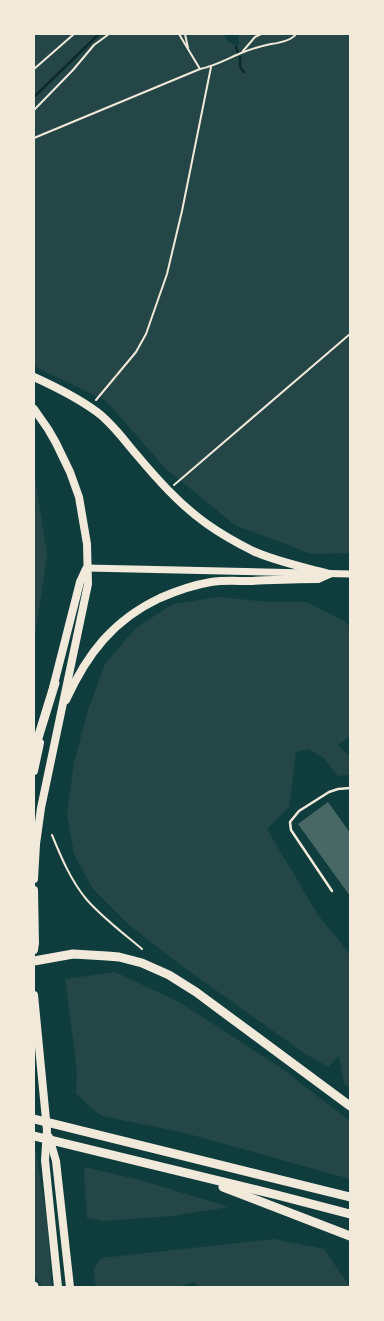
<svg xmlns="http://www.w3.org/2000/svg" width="384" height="1321" font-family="'Libre Baskerville',serif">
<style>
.green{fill:#244646}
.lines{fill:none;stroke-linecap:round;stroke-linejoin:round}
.stream{stroke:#0a2a2b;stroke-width:2.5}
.building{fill:#486865}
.path{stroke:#f1e9da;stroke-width:2}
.service{stroke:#f1e9da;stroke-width:2.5}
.secondary{stroke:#f1e9da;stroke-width:7}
.primary{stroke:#f1e9da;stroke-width:8}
.motorway{stroke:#f1e9da;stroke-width:9}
</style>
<rect width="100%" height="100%" fill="#0f3d3e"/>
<g class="green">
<path d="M34,34H224L227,40L236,47L239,44L238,34H350V553L312,554L235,525L166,469L106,401L34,366Z"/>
<path d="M34,471L47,555L34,644Z"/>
<path d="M218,597L268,602H306L344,621L350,627V736L338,745L350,757V775L338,776L324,758L308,749L296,752L289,807L267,829L318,915L350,954V1087L344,1084L339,1056L328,1067L304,1053L175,961L128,924L93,889L74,854L67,813L74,763L88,710L105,664L136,628L173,604Z"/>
<path d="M115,972L181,1003L281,1068L350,1121V1179L185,1133L102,1116L91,1108L76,1093L77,1071L65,979Z"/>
<path d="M34,1151H36L47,1221L52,1287H43L34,1276Z"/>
<path d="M84,1167L140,1180L229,1207L172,1216L103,1221L87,1218Z"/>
<path d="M274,1239L324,1249L350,1287H199L194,1282L177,1287H96L93,1270L101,1258Z"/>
</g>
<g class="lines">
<g class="stream">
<path d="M236,47L238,53"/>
<path d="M240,57V67L244,72"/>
<path d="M34,97L99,34"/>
</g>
</g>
<path class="building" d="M328,802L350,833V896L298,824Z"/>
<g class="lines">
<g class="path">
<path d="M179,34L200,69"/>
<path d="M185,34L188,48"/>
<path d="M243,51L255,37L261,34"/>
<path d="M34,69L74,34"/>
<path d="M34,110L73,70L94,45L109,34"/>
<path d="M34,138L200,69C215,66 227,59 241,53C251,49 261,46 271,44C279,43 291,41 296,34"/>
<path d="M96,400L136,352L146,334L167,274L182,211L211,67"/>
<path d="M174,485L350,334"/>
<path d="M52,835C61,857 71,881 87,900C103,918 123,933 142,949"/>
</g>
<path class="service" d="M332,891L291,830L290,822L299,811L329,792L338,789L350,788"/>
<path class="secondary" d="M87,568L350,574"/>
<g class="primary">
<path d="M34,377C56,387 78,398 97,412C112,423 124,440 136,454C157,479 180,505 207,524C221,534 237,543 253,551C277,562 304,567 329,574"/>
<path d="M34,409L48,429L56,443L70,472L79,497L87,544L88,584L41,808L36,844L34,879"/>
<path d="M53,688L80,582L86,569"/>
<path d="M66,700C87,654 113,620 160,598C176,591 193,585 211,582C223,580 237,581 249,581C272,580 295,579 318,579L329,574"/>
<path d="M34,771L40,743"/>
<path d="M34,890L35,943L34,950"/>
<path d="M34,995L47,1130L45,1160L58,1287"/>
<path d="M49,1137L56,1161L70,1287"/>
</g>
<g class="motorway">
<path d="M34,751L55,683"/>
<path d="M34,961L73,954L107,956L119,957L142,963L169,975L196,992L350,1106"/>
<path d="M34,1119L350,1197"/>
<path d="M34,1136L277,1195L350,1214"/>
<path d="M223,1187L350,1236"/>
<path d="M34,1286V1287"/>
</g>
</g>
<rect width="384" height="1321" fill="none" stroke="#f1e9da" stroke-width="70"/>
</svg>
